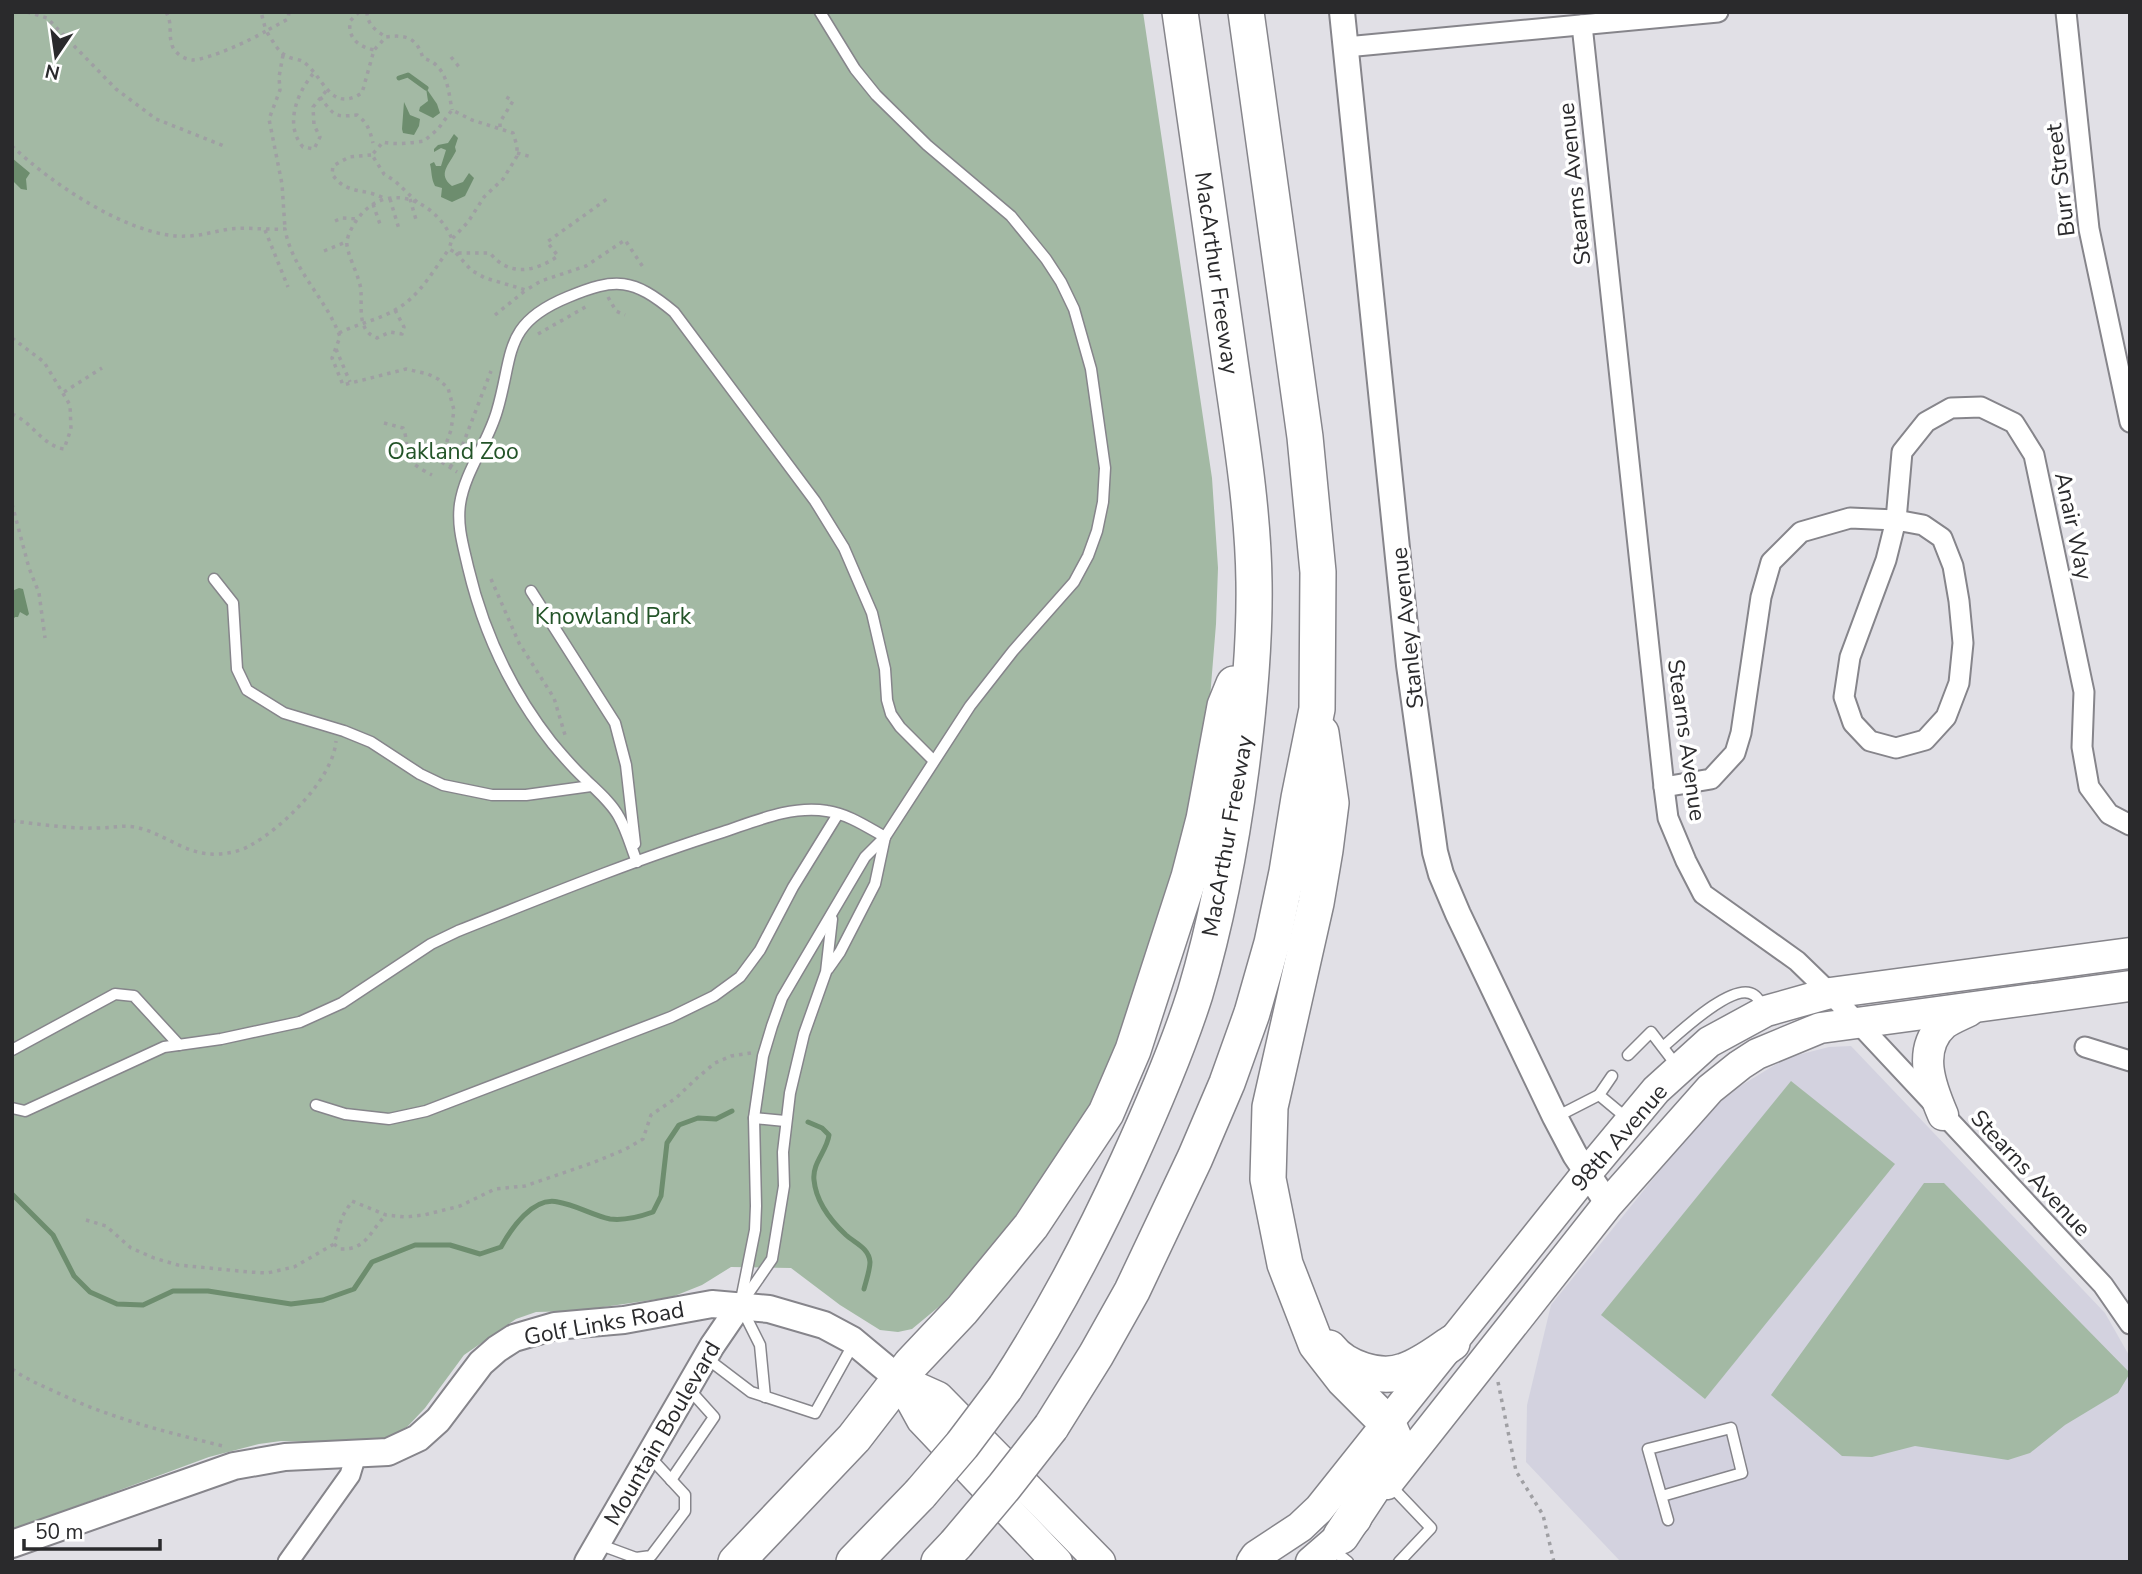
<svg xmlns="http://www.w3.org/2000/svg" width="2142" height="1574" font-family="'Nunito Sans',sans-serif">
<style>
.built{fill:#d3d2df}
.green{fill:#a3b9a4}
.water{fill:#6d8d6e}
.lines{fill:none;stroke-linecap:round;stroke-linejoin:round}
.stream{stroke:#6d8d6e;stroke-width:5}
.service-casing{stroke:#86858b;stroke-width:13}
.minor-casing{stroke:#86858b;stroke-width:23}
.tertiary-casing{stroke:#86858b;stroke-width:28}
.secondary-casing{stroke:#86858b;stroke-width:30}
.primary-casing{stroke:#86858b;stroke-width:33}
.motorway-casing{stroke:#86858b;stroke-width:38}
.path{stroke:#9f9fa3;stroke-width:3.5;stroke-dasharray:3.5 5;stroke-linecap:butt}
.service{stroke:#fff;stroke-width:10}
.minor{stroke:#fff;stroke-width:19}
.tertiary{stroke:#fff;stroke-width:24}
.secondary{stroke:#fff;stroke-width:26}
.primary{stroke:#fff;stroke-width:30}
.motorway{stroke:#fff;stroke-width:35}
.motorway-bridge-casing{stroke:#86858b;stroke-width:38;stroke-linecap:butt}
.motorway-bridge{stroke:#fff;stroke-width:35}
.labels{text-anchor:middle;stroke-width:7;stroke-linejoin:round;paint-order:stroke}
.street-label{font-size:23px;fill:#2a2a2c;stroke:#fff}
.park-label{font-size:23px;fill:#235428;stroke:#fff}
</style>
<rect width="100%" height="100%" fill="#e1e0e6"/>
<path class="built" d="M1851,1046L2105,1313L2130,1357V1562H1621L1526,1462L1527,1405L1551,1305L1716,1101L1786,1058L1829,1047Z"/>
<g class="green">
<path d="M12,12H1143L1212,478L1218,568L1216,624L1209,710L1192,808L1157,942L1102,1086L1043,1176L994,1246L941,1305L912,1329L898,1332L880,1330L840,1305L791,1268L731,1267L702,1285L672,1297L576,1311L536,1312L516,1319L464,1355L425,1408L408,1426L393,1436L369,1444L281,1441L259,1444L209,1457L12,1530Z"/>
<path d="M1791,1081L1895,1164L1705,1399L1601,1315Z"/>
<path d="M1924,1183H1944L2130,1373L2118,1393L2065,1425L2030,1453L2008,1460L1915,1446L1872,1457L1842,1456L1771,1395Z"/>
</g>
<g class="water">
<path d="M426,88L437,104L440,113L433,118L419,111L420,107L428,101Z"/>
<path d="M404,102L410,115L420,119L419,126L414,135L403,133L402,129Z"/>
<path d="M454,134L458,138L455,147L456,151C449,165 437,174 452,186L463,182L469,173L474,178L465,196L452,202L441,197L442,188L435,186C431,179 432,172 430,164L434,162L436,166H441L446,150L441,148L434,152V149L438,145L448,143Z"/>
<path d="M12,158L30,173L26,179L27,190L21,189L12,180Z"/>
<path d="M19,588L23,589L29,614L27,616L20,612L18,617H15L12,621V591Z"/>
</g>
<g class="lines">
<g class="stream">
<path d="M399,78L408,75L426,88"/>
<path d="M808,1122L822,1128L829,1135C827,1151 812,1163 814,1180C816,1202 830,1220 846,1235C855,1243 869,1248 870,1262C870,1270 866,1281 864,1289"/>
<path d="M12,1194L53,1235L74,1276L90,1292L117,1304L143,1305L173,1291H208L291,1304L323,1300L354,1289L372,1262L415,1245H450L480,1254L501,1247C511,1229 533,1196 558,1202C576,1205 592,1215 610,1219C625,1221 639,1217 653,1212L661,1196L667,1143L679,1125L698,1118L716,1119L732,1111"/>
</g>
<defs>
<g id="service">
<path d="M214,579L233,603L237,669L247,690L284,713L344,731L371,742L420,774L443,785L492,795H526L591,786"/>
<path d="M531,591L615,723L626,765L635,844"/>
<path d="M637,862C631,847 627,831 619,817C611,802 596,790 584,778C572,767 562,755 552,743C511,691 483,631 468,567C463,545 457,526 460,504C465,471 488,443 497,411C514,354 502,324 568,297C616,277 633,278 674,312L815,501L844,548L872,613L885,669L887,700L891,714L900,727L933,760"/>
<path d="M828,969L840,952L875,884L885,837"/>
<path d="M1663,1047C1678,1034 1734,980 1754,995C1758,997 1761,1004 1764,1008"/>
<path d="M12,1050L115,994L134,996L179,1045"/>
<path d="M1628,1055L1651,1032L1677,1066"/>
<path d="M1612,1076L1599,1095L1629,1120"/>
<path d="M316,1105L345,1114L389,1119L426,1111L671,1017L714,996L740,977L760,950L793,887L838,814"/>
<path d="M12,1108L25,1111L164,1047L221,1039L300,1022L342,1003L431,944L458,931C546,896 634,860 723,832C756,821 792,805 827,811C848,814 867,827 885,837"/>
<path d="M1556,1117L1599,1095"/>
<path d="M754,1118L785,1121"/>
<path d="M743,1301L772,1259L784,1186L783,1152L790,1093L804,1034L826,972L832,919"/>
<path d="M705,1357L751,1392L815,1413L854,1343"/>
<path d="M765,1397L760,1345L740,1305L755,1230L756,1206L754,1118L763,1056L772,1026L782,998L796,974L865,857L885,837L970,706L1013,651L1074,582L1088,556L1097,531L1103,502L1105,468L1091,369L1074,309L1061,282L1046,259L1011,216L927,145L876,95L855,69L820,12"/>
<path d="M671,1480L714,1417L688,1388"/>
<path d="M1391,1486L1431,1528L1399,1562"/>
<path d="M1662,1496L1742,1473L1731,1428L1648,1449L1668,1520"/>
<path d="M598,1544L636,1558L651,1556L685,1511V1495L649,1456"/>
<path d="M1332,1549L1348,1562"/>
</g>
<g id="minor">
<path d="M2066,12L2089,229L2130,422"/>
<path d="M1582,25L1664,787L1668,818L1686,861L1703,894L1797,961L1830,993L2103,1285L2130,1324"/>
<path d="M1346,47L1718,12"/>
<path d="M1896,520L1923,525L1942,538L1953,566L1959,601L1963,643L1959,683L1946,717L1925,740L1896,748L1870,741L1853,723L1844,697L1850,657L1886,560Z"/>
<path d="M1664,787L1711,779L1735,753L1741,733L1761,597L1771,562L1801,532L1850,518L1896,520L1902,452L1926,422L1951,408L1981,407L2014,423L2034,455L2084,692L2082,747L2089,787L2109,814L2130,825"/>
<path d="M2085,1047L2130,1061"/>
<path d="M288,1562L350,1475L356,1455"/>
</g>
<g id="tertiary">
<path d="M1342,12L1409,665L1435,852L1441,874L1458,914L1555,1117L1575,1155L1608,1204"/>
<path d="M587,1562L712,1346L740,1305"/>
</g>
<path id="secondary" d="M12,1544L234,1466L285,1457L388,1452L418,1438L438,1420L481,1363L497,1349L514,1338L555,1326L624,1320L712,1304L769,1309L824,1325L852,1340L900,1380"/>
<g id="primary">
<path d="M1943,1115C1931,1087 1916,1049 1944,1024C1951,1019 1961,1015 1969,1011"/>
<path d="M900,1380L938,1397L1100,1562"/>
<path d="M900,1380L922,1420L1057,1562"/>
<path d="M1387,1484L1608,1204L1710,1089L1740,1065L1757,1054L1820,1028L2130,986"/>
<path d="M1252,1562L1256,1556L1300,1527L1319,1509L1587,1173L1656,1090L1709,1042L1766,1011L1830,993L2130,953"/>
<path d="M1311,1562L1341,1536L1356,1519"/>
</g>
<g id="motorway">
<path d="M1321,733L1331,803L1325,850L1316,903L1270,1107L1268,1179L1285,1264L1316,1344L1344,1380L1388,1424L1394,1438L1395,1451L1388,1465L1341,1536"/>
<path d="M1329,1348C1344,1368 1380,1380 1404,1371C1422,1365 1437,1353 1452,1343"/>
<path d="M1005,1388C1054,1313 1091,1242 1128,1161C1153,1106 1177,1051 1195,994C1217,920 1231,845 1241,769C1249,707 1255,645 1254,582C1253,504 1239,425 1228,347C1212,235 1196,124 1180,12"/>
<path d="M1051,1427L1096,1355L1132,1291L1195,1158L1227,1083L1252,1013L1272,943L1287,872L1299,798L1317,709L1318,572L1305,437L1246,12"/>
<path d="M736,1562L854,1438L911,1364L962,1310L1031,1226L1106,1113L1133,1050L1189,877L1204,819L1225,706L1234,684"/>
<path d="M854,1562L920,1494"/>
<path d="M939,1562L956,1544"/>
</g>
</defs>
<use href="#service" class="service-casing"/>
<use href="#minor" class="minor-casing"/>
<use href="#tertiary" class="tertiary-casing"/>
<use href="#secondary" class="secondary-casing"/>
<use href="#primary" class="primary-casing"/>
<use href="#motorway" class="motorway-casing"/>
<g class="path">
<path d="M27,12L47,18L116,89L156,119L224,146"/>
<path d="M166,12C173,24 168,33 172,45C174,53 185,60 193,60C210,59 251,40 266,31L261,12"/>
<path d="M289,12L288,19L266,31C272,39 278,53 287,56C291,59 298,59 302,61C324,75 329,114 362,93L374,50L386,37C406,34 417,38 423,58C447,65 448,88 452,110"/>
<path d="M359,12L350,21C348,38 357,46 374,50"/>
<path d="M367,12C367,24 376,31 386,37"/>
<path d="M283,55L279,77L280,90L269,119L282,184L285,229"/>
<path d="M451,57L460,68"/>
<path d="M313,74C297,93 284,125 303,147L314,149L320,137L314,125L313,107L327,90"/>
<path d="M320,97C335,117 335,117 357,115C368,123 370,131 373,143"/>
<path d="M500,127V122L513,101L503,95"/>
<path d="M12,146C51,183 123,232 177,236C200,237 210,232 230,229C248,227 267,230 285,229C292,270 327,299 340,337L332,358L343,385L406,369L428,374L438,379L448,388L454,410L451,430L440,461L457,472"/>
<path d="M517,153L532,157"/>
<path d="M371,155L349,157L333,166L332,174C347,196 365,187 385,199"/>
<path d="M390,199L399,229"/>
<path d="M410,199L417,223"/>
<path d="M417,202L395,181L384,174L372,155L383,142C394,145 412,143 424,141L438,129L452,110L472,120L513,133L517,146V156L513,163L503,179L484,197L468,222L452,239"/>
<path d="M373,204L381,227"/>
<path d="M335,221L342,218L357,219"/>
<path d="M265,230L288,287"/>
<path d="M324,251L346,242"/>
<path d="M456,253L471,270L485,278L526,290L541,281L586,266L625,240L643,267"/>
<path d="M608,297L616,311L625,315"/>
<path d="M395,310L404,327L402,334L390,332L377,338C357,331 362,308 361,292C361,278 345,252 347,241C348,234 354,223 359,217C388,180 436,201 452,239L449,249"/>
<path d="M495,315L526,290"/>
<path d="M339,333C357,324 378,320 395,310C419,297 433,271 449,249L456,253H490C509,277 535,272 558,256L547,242L607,199"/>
<path d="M538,334L589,305"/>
<path d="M12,338L44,362L70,405L71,429L64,449C43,446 32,422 12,414"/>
<path d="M336,349L350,382"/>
<path d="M64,392L102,368"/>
<path d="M384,423L403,428C408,438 405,453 412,462C417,467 426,472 432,475"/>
<path d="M450,467L456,460L463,444L491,371"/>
<path d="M12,504L29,568L39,593L45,638"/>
<path d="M491,579L519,643L554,698L565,735"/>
<path d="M12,821C40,824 69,829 97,828C110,828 122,825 134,827C160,831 182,852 209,854C222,855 240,852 251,845C282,828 333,779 336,741"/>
<path d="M86,1220L106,1226L131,1248L154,1258L178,1265L249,1272L267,1273L294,1267L334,1244L342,1217L352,1201L386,1215L405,1217L424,1215L460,1206L495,1189L525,1186L592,1163L626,1149L643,1139L651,1115L676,1098L697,1078L715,1063L731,1056L751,1053"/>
<path d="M334,1244L340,1249C367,1250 369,1232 386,1215"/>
<path d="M12,1369C26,1379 40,1385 56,1392C109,1418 166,1432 223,1446"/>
<path d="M1498,1382L1516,1471L1543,1515L1554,1562"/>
</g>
<use href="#service" class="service"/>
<use href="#minor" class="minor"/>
<use href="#tertiary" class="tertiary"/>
<use href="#secondary" class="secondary"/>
<use href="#primary" class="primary"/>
<use href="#motorway" class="motorway"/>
<defs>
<g id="motorway-bridge">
<path d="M920,1494L962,1445L1005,1388"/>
<path d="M956,1544L1004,1487L1051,1427"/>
</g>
</defs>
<use href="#motorway-bridge" class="motorway-bridge-casing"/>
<use href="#motorway-bridge" class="motorway-bridge"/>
</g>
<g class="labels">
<g class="street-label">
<text transform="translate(2060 180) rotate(-97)" y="8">Burr Street</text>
<text transform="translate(1574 184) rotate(-96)" y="8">Stearns Avenue</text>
<text transform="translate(1217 273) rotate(82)" y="8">MacArthur Freeway</text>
<text transform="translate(2074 526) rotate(78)" y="8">Anair Way</text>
<text transform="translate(1407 628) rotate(-96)" y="8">Stanley Avenue</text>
<text transform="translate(1687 740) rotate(82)" y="8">Stearns Avenue</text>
<text transform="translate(1227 836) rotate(-80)" y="8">MacArthur Freeway</text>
<text transform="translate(1619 1137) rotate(-49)" y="8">98th Avenue</text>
<text transform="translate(2031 1173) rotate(47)" y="8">Stearns Avenue</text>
<text transform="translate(604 1323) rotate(-10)" y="8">Golf Links Road</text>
<text transform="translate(662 1433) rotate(-60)" y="8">Mountain Boulevard</text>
</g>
<g class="park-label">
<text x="453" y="459">Oakland Zoo</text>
<text x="613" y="624">Knowland Park</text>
</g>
</g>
<rect width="2142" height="1574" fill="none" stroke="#2a2a2c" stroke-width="28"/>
<g transform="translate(56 56) rotate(193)" stroke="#ffffff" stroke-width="5" paint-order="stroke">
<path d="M0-5L12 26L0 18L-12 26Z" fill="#2a2a2c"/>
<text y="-10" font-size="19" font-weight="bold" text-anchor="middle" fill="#2a2a2c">N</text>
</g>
<path d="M24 1539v10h136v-10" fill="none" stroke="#2a2a2c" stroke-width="3.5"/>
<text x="35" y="1539" font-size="21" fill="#2a2a2c" stroke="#ffffff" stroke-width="5" paint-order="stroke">50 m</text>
</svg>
